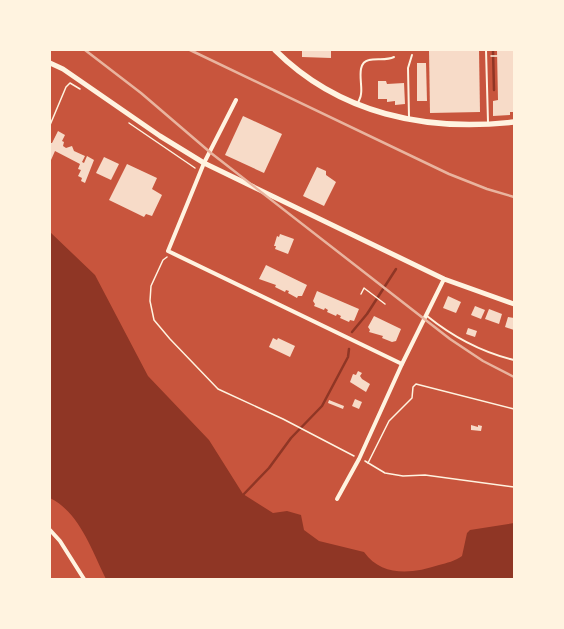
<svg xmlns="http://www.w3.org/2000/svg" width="564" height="629" font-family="Overpass,sans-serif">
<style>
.water{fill:#8f3625}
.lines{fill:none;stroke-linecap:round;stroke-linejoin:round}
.stream{stroke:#8f3625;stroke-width:2.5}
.building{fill:#f7dbc8}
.path{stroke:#fff3e0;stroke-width:1.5}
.service{stroke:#fff3e0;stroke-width:2}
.minor{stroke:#fff3e0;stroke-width:4}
.tertiary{stroke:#fff3e0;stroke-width:5}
.secondary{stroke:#fff3e0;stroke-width:5.5}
.rail{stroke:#e9b49f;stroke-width:2.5}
</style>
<rect width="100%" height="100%" fill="#c8553d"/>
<path class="water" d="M50,232L95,275L148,376L209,440L243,494L273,513L287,511L301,515L304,530L319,541L364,552C382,577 412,574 439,565C447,563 455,561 462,556L467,533L470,530L514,523V579H106C92,551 80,513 50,498Z"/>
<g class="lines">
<g class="stream">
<path d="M493,50L494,90"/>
<path d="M352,332L367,314L396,269"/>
<path d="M242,496L269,468L291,438L322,406L348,357L349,349"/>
</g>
</g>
<g class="building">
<path d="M302,50H331V58L302,57Z"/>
<path d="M429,50H479L480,112L430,113Z"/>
<path d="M497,50H514V112H510V115L493,116V101L498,100Z"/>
<path d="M417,63H426L427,101H417Z"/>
<path d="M378,81H386L387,84L404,83L405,104L395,105V101L387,102V99H378Z"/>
<path d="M243,116L282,134L264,173L225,155Z"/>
<path d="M58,131L65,135L62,141L64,142L63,146L66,148L72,146L74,151L85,156L82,162L84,163L87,156L94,160L85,183L81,181L82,178L78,176L81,170L78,169L80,164L55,151L51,160L50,159V143H52Z"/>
<path d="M104,157L119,164L111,180L96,173Z"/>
<path d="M127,164L157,178L152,189L162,195L152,216L146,214L144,217L109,200Z"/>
<path d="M317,167L326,171V175L336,182L324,206L303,196Z"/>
<path d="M280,234L294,239L288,254L275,249L276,246H274L277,236L279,237Z"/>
<path d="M266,265L307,285L302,296H298L297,298L288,293L289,291L286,290L285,292L275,287L276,285L259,279Z"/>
<path d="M317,291L359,309L354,321L350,320L349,322L340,318L341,316L337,314L336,316L327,312L328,310L325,308L324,310L314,306L315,304L313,301Z"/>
<path d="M448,296L461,302L456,313L443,308Z"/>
<path d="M475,306L485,310L481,319L471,315Z"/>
<path d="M489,309L502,314L499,324L485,319Z"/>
<path d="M374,316L401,329L396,341L392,342L382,338L383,336L369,332L370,330L368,327Z"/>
<path d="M508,317L514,318V330L505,327Z"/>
<path d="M468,328L477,331L475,337L466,334Z"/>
<path d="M273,338L277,340L278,338L295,346L290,357L269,347Z"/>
<path d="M358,371L362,373L360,376L362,379L370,384L366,392L350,382L353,374L356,375Z"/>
<path d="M355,399L362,402L359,409L352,406Z"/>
<path d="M329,400L344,406L343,409L328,403Z"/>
<path d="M471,425L478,427V425L482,426L481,431L471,430Z"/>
</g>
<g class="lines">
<g class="path">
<path d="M491,56H497"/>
<path d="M129,123L195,168"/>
<path d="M50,125L66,87L70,83L80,89"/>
<path d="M167,257L163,260L151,286L150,301L154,320L170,339L218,389L283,419L354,456"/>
<path d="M361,294L364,288L385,304"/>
<path d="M365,461L385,473L403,476L425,475L514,487"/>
<path d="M368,463L389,421L412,398L413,387L416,384L514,409"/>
</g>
<g class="service">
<path d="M486,50L488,122"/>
<path d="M358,103C359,100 361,97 361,94C363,85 355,63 369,60C377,58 386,61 394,57"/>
<path d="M409,117L408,68L412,55"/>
<path d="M427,316C453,337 481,352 514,360"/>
</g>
<g class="minor">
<path d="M236,100L204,163L168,251L402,364"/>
<path d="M337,499L359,459L402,364L444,279"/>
<path d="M50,530L60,541L84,579"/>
</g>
<path class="tertiary" d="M50,63L63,69L160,136L204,163L444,279L514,304"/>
<path class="secondary" d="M275,50C339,114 426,132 514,122"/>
<g class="rail">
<path d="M85,50L141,93L211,153L450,339L483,361L514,377"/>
<path d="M190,50L449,174L487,189L514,197"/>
</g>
</g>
<rect width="564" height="629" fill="none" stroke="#fff3e0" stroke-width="102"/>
</svg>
